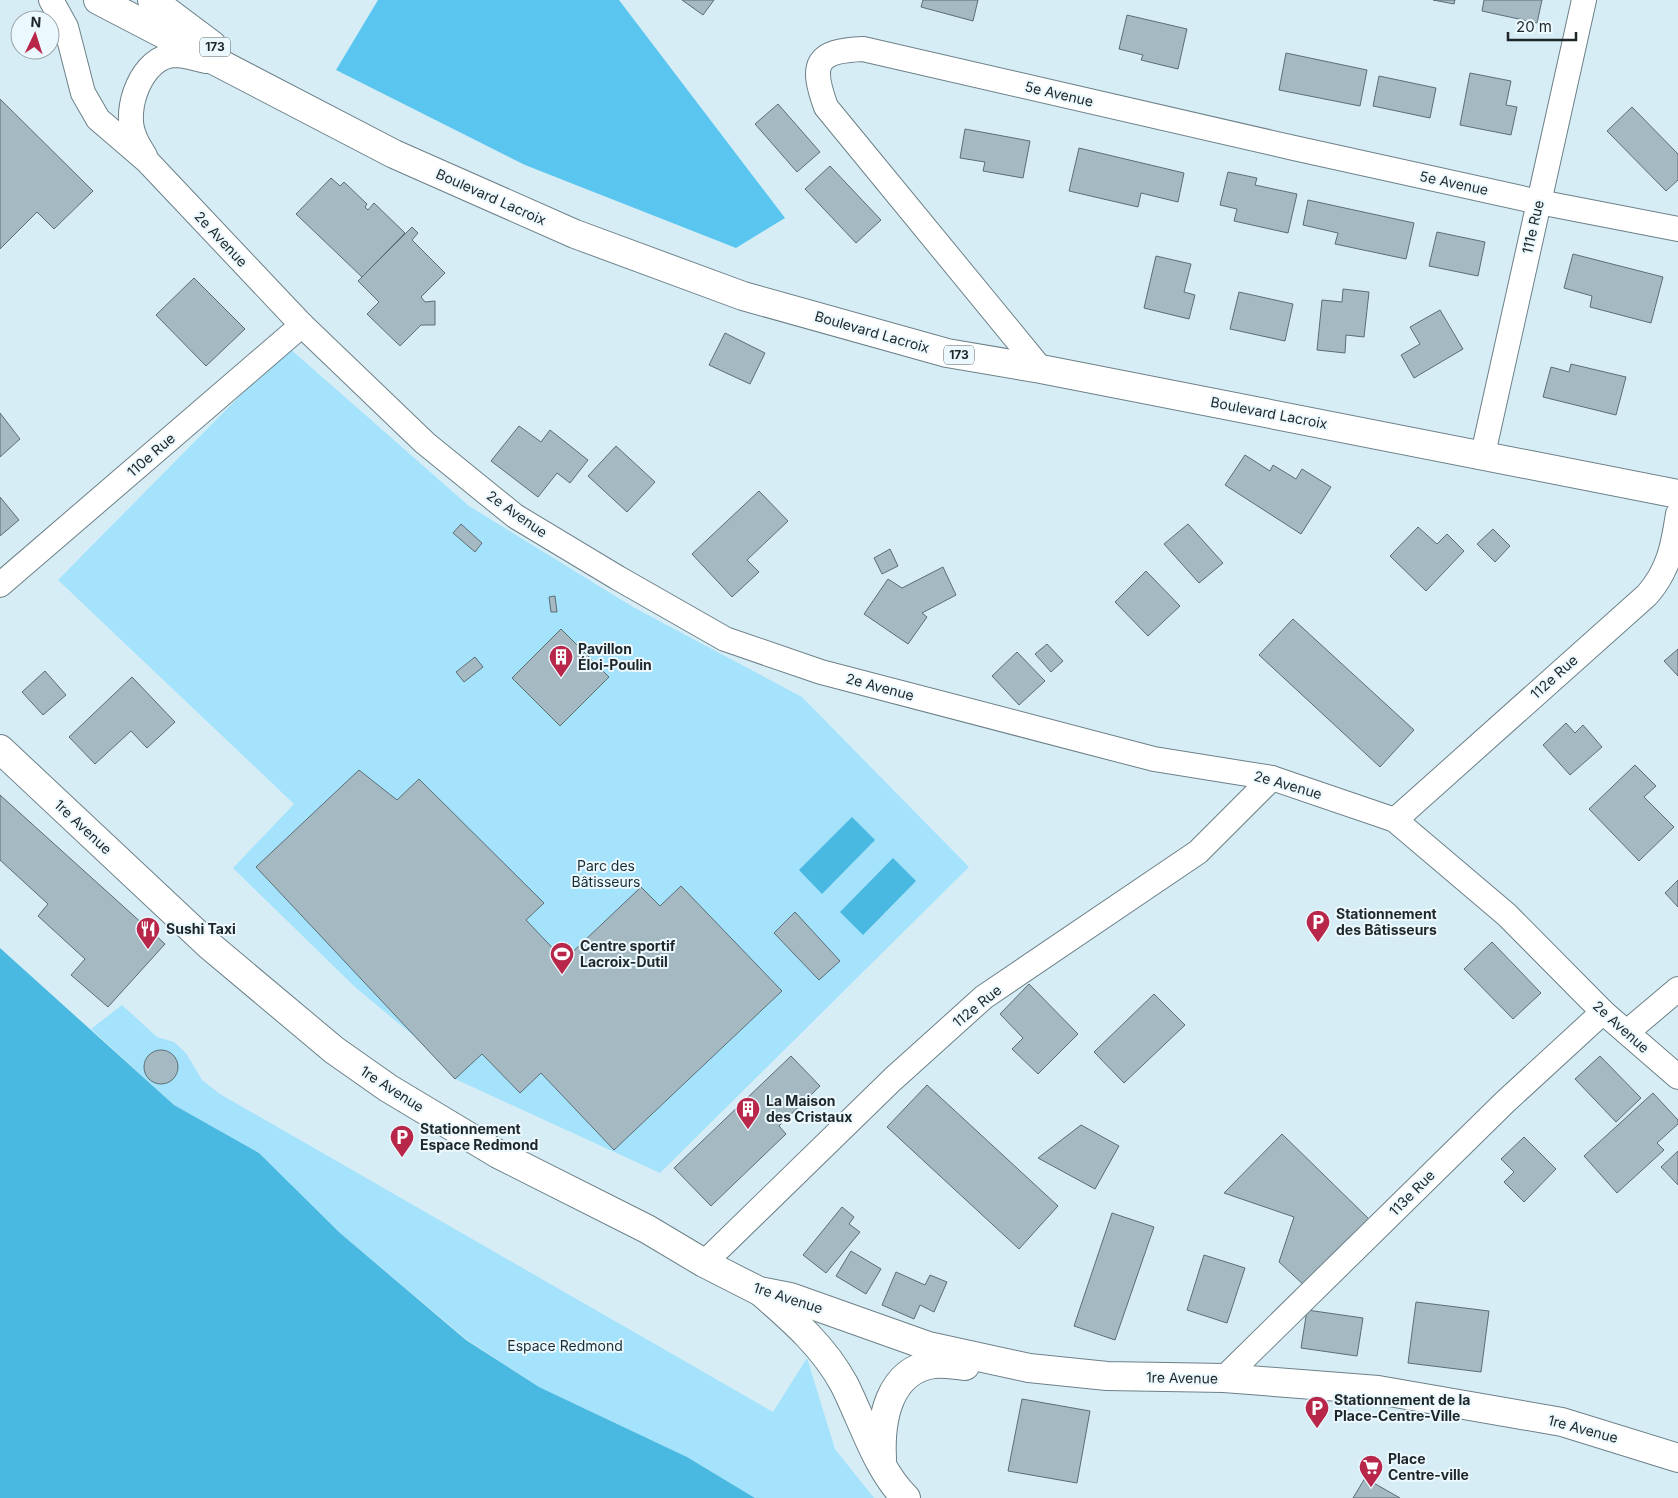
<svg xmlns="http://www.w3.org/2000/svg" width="1678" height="1498" font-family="Inter,sans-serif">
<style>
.green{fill:#a5e2fc}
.forest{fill:#5ac6ef}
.water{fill:#4ab9e1}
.building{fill:#a4b9c2;stroke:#5b6e76}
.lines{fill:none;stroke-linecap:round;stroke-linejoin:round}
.street-casing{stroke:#6c8088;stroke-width:26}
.secondary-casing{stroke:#6c8088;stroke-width:30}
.primary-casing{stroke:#6c8088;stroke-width:30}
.street{stroke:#fff;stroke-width:24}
.secondary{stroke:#fff;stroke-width:28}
.primary{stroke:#fff;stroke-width:28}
.labels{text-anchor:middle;stroke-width:4;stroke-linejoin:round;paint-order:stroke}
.shield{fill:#ebf8fe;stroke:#5c6569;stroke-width:1}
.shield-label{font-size:12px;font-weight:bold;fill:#1e2629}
.street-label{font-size:14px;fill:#1e2629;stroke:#ebf8fe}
.poi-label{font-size:14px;font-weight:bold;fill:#1e2629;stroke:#ebf8fe;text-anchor:start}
.park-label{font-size:14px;fill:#192d34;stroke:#ebf8fe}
</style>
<rect width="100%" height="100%" fill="#d7edf6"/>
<g class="green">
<path d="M288,347L469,506L633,607L802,697L969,867L660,1173L455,1079L432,1051L355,987L233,868L294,804L58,580Z"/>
<path d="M122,1005L157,1037L174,1042L186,1053L202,1080L220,1094L773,1412L807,1358L835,1449L874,1498H755L687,1457L539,1387L466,1339L340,1233L259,1153L174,1105L91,1029Z"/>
</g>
<path class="forest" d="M378,0H619L785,218L736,248L525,165L336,70Z"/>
<g class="water">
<path d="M852,817L875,840L822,894L799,870Z"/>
<path d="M893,858L916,881L863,935L840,912Z"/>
<path d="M0,948L174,1105L259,1153L340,1233L466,1340L539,1387L687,1457L755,1498H0Z"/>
</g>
<g class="building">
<path d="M682,0H714L703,15Z"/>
<path d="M923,0H978L973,21L921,7Z"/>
<path d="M1433,0H1455L1454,4Z"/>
<path d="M1484,0H1542L1537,23L1482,11Z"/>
<path d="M1127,15L1187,29L1178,69L1141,60L1143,55L1119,49Z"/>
<path d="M1286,53L1367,70L1360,106L1279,90Z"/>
<path d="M1470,73L1511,81L1506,105L1517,107L1511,135L1460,125Z"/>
<path d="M1379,76L1436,88L1430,118L1373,106Z"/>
<path d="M0,99L93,191L54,229L37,212L0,249Z"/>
<path d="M778,104L820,152L797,172L755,124Z"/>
<path d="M1632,107L1678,154V180L1666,191L1607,131Z"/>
<path d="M965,129L1030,141L1023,178L983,171L985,162L960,158Z"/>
<path d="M1079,148L1184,173L1178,202L1141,193L1138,207L1069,191Z"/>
<path d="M830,166L881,220L856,243L805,189Z"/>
<path d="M1228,172L1257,178L1255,185L1297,194L1288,233L1234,221L1237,209L1220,205Z"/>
<path d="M331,178L340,186L344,182L367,204L365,207L368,210L374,203L405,233L362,277L296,214Z"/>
<path d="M1308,200L1414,223L1406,259L1335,244L1338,233L1303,225Z"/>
<path d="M412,227L418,233L412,240L445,273L421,297L425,302L435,301V325H421L400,346L367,314L379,302L358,281Z"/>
<path d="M1437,232L1485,242L1478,276L1429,266Z"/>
<path d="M1573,254L1663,277L1651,323L1590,307L1592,296L1564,288Z"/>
<path d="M1156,256L1191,264L1184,292L1195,295L1189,319L1144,308Z"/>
<path d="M194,278L245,329L206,366L156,315Z"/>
<path d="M1343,289L1369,292L1364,337L1346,335L1345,353L1317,350L1322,300L1342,302Z"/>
<path d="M1239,292L1293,304L1285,341L1230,329Z"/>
<path d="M1440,310L1463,349L1414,378L1401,355L1420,344L1410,327Z"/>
<path d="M725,333L765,353L750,384L709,365Z"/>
<path d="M1571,364L1626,377L1616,415L1543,397L1551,367L1569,372Z"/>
<path d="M0,413L20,439L0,457Z"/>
<path d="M519,426L541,442L550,430L588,460L570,483L557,473L538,497L491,461Z"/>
<path d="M616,446L655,482L627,512L588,476Z"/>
<path d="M1245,455L1270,471L1273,465L1296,479L1302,469L1331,487L1301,534L1225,485Z"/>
<path d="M759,491L788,521L747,560L759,572L732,597L692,554Z"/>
<path d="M0,497L19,520L0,536Z"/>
<path d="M461,524L482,543L475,552L453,533Z"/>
<path d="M1188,524L1223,563L1199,583L1164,544Z"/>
<path d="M1418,527L1437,544L1447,534L1464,551L1426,591L1390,556Z"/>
<path d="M1493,529L1510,546L1495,562L1477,544Z"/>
<path d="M890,549L898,566L882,574L874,558Z"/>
<path d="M943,567L956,595L922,613L927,617L908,644L864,614L888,579L902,588Z"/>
<path d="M1146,571L1180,606L1148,636L1115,602Z"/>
<path d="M555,596L557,612H551L549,597Z"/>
<path d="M1293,619L1414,730L1380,767L1259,655Z"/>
<path d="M561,629L609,677L560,726L512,678Z"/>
<path d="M1047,644L1063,661L1051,672L1035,654Z"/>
<path d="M1678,649V676L1664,661Z"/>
<path d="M1017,652L1045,681L1019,705L992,676Z"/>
<path d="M475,657L483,667L464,682L456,672Z"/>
<path d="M45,671L66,695L43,715L22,692Z"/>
<path d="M132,677L175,722L147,748L131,731L95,764L69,737Z"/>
<path d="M1566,723L1575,733L1583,725L1602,747L1570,775L1543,745Z"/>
<path d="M1635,765L1656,786L1644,797L1674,827L1639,861L1589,809Z"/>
<path d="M359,770L397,800L419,779L544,903L526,920L564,960L641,887L660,906L681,886L782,991L614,1150L541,1073L520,1093L482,1054L455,1079L256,867Z"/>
<path d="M0,795L165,944L108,1007L71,975L85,959L38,916L48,904L0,860Z"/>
<path d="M1678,880V907L1665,893Z"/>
<path d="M795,912L840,961L819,980L774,933Z"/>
<path d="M1492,942L1541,993L1513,1019L1464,969Z"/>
<path d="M1029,984L1078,1034L1038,1074L1012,1049L1023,1038L1000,1014Z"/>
<path d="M1154,994L1185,1025L1124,1083L1094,1052Z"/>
<circle cx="161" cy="1067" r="17"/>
<path d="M791,1056L820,1086L779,1126L786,1134L711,1206L674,1168Z"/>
<path d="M1600,1056L1641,1098L1616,1122L1575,1079Z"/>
<path d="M927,1085L1058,1206L1019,1249L887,1127Z"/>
<path d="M1653,1093L1678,1120V1124L1657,1143L1664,1150L1617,1193L1584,1156Z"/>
<path d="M1081,1125L1119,1146L1095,1189L1038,1158Z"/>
<path d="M1282,1134L1371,1221L1306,1287L1279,1262L1294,1217L1224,1193Z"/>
<path d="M1524,1137L1556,1169L1524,1202L1504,1182L1514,1172L1501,1159Z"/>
<path d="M1678,1151V1185L1661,1167Z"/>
<path d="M842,1207L854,1217L849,1224L860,1232L826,1273L803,1255Z"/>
<path d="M1112,1213L1154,1227L1115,1340L1074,1326Z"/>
<path d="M851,1251L881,1269L866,1294L836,1276Z"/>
<path d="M1204,1255L1245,1268L1227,1323L1187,1310Z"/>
<path d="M896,1272L925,1285L930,1275L947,1282L934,1312L920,1305L914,1319L882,1305Z"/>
<path d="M1416,1302L1489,1311L1481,1372L1408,1363Z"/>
<path d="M1307,1310L1363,1318L1357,1356L1301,1348Z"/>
<path d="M1022,1399L1090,1411L1077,1483L1008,1471Z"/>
<path d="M1365,1478L1400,1498H1353Z"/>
</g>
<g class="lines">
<defs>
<g id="street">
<path d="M51,0L66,27L83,93L98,119L148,162L302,325L425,443L515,516L618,578L725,639L821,672L1154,759L1272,778L1395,820L1507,915L1603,1012L1678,1077"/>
<path d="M145,156C141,149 136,142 134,135C123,109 142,56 175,55C185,55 196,59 206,61"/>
<path d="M1041,369L826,107C810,63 816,51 863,49L1294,148L1539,202L1678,229"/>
<path d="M1483,454L1584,0"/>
<path d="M0,585L302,325"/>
<path d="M1395,820L1647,595C1669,570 1673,546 1678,514"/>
<path d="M1627,1032L1678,989"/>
<path d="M704,1263L893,1079L984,997L1198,852L1272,778"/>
<path d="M1224,1378L1505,1102L1603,1012"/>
</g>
<g id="secondary">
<path d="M0,749L210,946L334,1050L388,1088L498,1154L647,1229L704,1263L759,1291L790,1297L928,1346L1029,1368L1107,1376L1224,1378L1378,1390L1562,1422L1678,1458"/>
<path d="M762,1293C793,1320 824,1347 844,1384C862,1419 877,1470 906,1498"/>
<path d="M882,1459C880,1421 888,1370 934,1364C944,1363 955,1365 965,1366"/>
</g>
<g id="primary">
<path d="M98,0L394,154L575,234L743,296L947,353L1041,369L1678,494"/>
<path d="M152,0L212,45"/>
</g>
</defs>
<use href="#street" class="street-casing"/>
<use href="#secondary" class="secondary-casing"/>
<use href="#primary" class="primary-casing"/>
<use href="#street" class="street"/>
<use href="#secondary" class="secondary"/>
<use href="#primary" class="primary"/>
</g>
<defs>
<symbol id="building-pin" viewBox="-11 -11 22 30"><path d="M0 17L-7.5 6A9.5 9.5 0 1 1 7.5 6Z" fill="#b82649" stroke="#ebf8fe"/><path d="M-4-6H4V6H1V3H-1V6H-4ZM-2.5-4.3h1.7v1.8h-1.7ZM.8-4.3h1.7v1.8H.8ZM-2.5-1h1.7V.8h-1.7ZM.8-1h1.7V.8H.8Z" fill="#fff"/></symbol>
<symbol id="parking-pin" viewBox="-11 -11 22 30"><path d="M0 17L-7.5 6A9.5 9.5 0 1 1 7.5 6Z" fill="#b82649" stroke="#ebf8fe"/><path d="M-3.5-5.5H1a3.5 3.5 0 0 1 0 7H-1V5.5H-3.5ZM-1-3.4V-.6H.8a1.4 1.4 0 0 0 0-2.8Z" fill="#fff"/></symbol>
<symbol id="restaurant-pin" viewBox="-11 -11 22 30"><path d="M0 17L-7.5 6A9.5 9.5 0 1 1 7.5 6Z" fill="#b82649" stroke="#ebf8fe"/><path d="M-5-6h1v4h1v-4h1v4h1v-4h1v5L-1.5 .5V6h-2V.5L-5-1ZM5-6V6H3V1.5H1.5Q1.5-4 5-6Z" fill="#fff"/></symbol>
<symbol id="stadium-pin" viewBox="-11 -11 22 30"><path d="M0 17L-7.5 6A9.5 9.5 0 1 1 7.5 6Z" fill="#b82649" stroke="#ebf8fe"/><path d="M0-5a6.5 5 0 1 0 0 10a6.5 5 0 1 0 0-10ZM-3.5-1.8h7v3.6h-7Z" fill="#fff"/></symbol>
<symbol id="supermarket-pin" viewBox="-11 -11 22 30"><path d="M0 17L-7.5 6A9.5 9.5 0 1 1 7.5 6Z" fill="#b82649" stroke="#ebf8fe"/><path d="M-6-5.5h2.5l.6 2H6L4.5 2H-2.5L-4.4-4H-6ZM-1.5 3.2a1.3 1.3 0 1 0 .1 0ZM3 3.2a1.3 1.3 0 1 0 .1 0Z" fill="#fff"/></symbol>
</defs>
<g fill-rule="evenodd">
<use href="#building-pin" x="547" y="643" width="28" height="38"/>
<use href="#parking-pin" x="1304" y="908" width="28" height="38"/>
<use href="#restaurant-pin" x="134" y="915" width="28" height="38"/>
<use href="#stadium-pin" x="548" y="940" width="28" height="38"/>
<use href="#building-pin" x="734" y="1095" width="28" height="38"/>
<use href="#parking-pin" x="388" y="1123" width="28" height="38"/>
<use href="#parking-pin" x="1303" y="1394" width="28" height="38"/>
<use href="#supermarket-pin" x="1357" y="1453" width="28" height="38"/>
</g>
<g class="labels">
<g class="shield">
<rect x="200" y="37.5" width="30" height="19" rx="4"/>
<rect x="944" y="345.5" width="30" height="19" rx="4"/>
</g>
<g class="shield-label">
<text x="215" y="51">173</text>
<text x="959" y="359">173</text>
</g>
<g class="street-label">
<text transform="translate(1059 94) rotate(13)" y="5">5e Avenue</text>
<text transform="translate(1454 183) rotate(12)" y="5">5e Avenue</text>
<text transform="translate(491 197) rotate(24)" y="5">Boulevard Lacroix</text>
<text transform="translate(1533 227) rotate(-77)" y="5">111e Rue</text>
<text transform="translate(221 239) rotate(47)" y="5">2e Avenue</text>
<text transform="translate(872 332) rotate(16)" y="5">Boulevard Lacroix</text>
<text transform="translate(1269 413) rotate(11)" y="5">Boulevard Lacroix</text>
<text transform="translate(151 455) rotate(-41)" y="5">110e Rue</text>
<text transform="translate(517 514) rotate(35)" y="5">2e Avenue</text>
<text transform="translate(1554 677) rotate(-42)" y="5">112e Rue</text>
<text transform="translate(880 687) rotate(15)" y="5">2e Avenue</text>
<text transform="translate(1288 785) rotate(16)" y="5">2e Avenue</text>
<text transform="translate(83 827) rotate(43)" y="5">1re Avenue</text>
<text transform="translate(977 1006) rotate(-39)" y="5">112e Rue</text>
<text transform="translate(1621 1027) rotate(42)" y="5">2e Avenue</text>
<text transform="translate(392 1089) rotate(33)" y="5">1re Avenue</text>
<text transform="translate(1412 1193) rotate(-45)" y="5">113e Rue</text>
<text transform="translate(788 1298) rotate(18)" y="5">1re Avenue</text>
<text transform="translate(1182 1378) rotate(1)" y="5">1re Avenue</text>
<text transform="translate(1583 1429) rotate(15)" y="5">1re Avenue</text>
</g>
<g class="poi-label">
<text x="578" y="654">Pavillon<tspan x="578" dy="16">Éloi-Poulin</tspan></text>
<text x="1336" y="919">Stationnement<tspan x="1336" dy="16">des Bâtisseurs</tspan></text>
<text x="166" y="934">Sushi Taxi</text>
<text x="580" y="951">Centre sportif<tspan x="580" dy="16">Lacroix-Dutil</tspan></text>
<text x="766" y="1106">La Maison<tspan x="766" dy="16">des Cristaux</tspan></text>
<text x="420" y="1134">Stationnement<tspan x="420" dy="16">Espace Redmond</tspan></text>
<text x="1334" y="1405">Stationnement de la<tspan x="1334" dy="16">Place-Centre-Ville</tspan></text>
<text x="1388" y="1464">Place<tspan x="1388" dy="16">Centre-ville</tspan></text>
</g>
<g class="park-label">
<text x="606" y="871">Parc des<tspan x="606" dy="16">Bâtisseurs</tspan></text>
<text x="565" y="1351">Espace Redmond</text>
</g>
</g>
<g transform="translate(35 35) rotate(4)"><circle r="24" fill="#ebf8fe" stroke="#99a4a9"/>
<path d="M0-4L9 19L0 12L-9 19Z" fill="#b82649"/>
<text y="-8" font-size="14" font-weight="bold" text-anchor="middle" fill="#1e2629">N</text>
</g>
<path d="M1508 32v8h68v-8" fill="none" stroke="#1e2629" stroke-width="2.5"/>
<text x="1516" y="32" font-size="15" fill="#1e2629" stroke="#ebf8fe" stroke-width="4" paint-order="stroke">20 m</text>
</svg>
